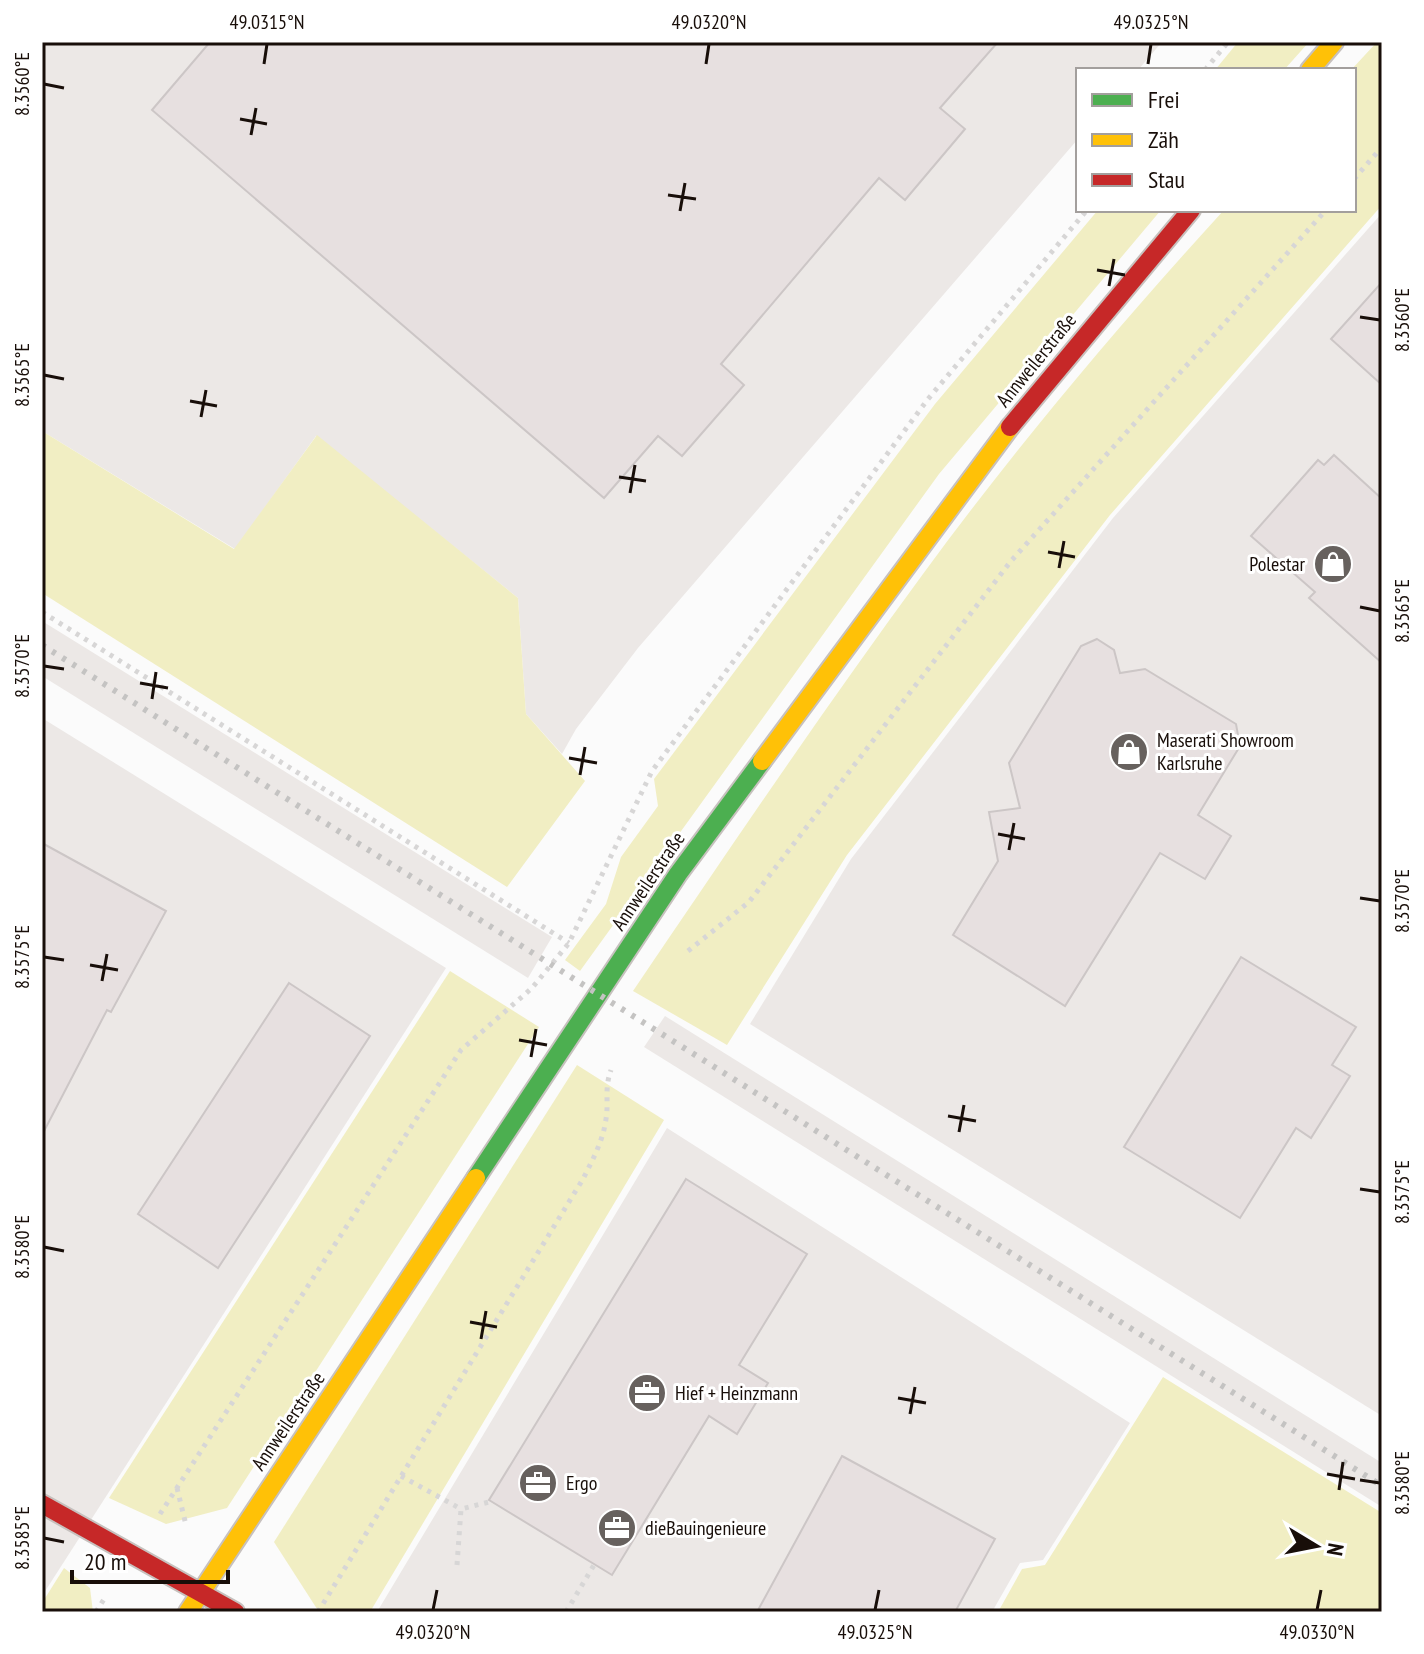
<svg xmlns="http://www.w3.org/2000/svg" width="1424" height="1654" font-family="'PT Sans Narrow',sans-serif">
<style>
.built{fill:#ece8e6}
.green{fill:#f1eec3}
.building{fill:#e7e0e0;stroke:#ccc6c6;stroke-width:2}
.lines{fill:none;stroke-linecap:round;stroke-linejoin:round}
.fast-casing{stroke:#c7c1be;stroke-width:22}
.slow-casing{stroke:#c7c1be;stroke-width:22}
.jam-casing{stroke:#c7c1be;stroke-width:22}
.path{stroke:#d7d6d6;stroke-width:5;stroke-dasharray:4 6;stroke-linecap:butt}
.fast{stroke:#4caf50;stroke-width:18}
.slow{stroke:#ffc107;stroke-width:18}
.jam{stroke:#c62828;stroke-width:18}
.rail{stroke:#c4c3c2;stroke-width:6;stroke-dasharray:4 8;stroke-linecap:butt}
.ticks{fill:none;stroke:#180e09;stroke-width:3}
.labels{text-anchor:middle;stroke-width:6;stroke-linejoin:round;paint-order:stroke}
.street-label{font-size:20px;fill:#180e09;stroke:#fff}
.poi-label{font-size:20px;fill:#180e09;stroke:#fff;text-anchor:start}
.neatline{fill:none;stroke:#180e09;stroke-width:3}
.ticks-label{font-size:20px;text-anchor:middle;fill:#180e09}
</style>
<rect width="100%" height="100%" fill="#fbfbfb"/>
<g class="built">
<path d="M42,42H1162L1138,70H1078V139L638,648L576,729L562,754L526,714L518,598L316,436L235,549L42,431Z"/>
<path d="M1382,213V1416L750,1024L851,859L1113,518Z"/>
<path d="M42,621L552,937L528,978L42,676Z"/>
<path d="M42,718L446,968L42,1596Z"/>
<path d="M665,1016L1382,1463V1507L644,1047Z"/>
<path d="M667,1128L1130,1423L1043,1560L1020,1563L992,1612H377Z"/>
</g>
<g class="green">
<path d="M1238,42H1309L1284,70H1215Z"/>
<path d="M1377,42H1382V205L1110,515L847,855L727,1045L633,991C728,851 823,710 923,574C1016,447 1118,326 1224,210H1354V70H1351Z"/>
<path d="M1098,210H1161L939,474L580,971L565,960L606,904L621,857L658,806L654,779L935,404Z"/>
<path d="M42,431L234,549L317,435L518,598L526,714L585,781L507,887L42,593Z"/>
<path d="M450,971L539,1027L227,1508L166,1524L109,1498Z"/>
<path d="M577,1065L664,1120L370,1612H319L274,1542Z"/>
<path d="M1163,1377L1382,1513V1612H998L1022,1569L1045,1565Z"/>
<path d="M64,1568L90,1588L93,1612H42V1603Z"/>
</g>
<g class="building">
<path d="M210,42H998L940,108L965,129L905,200L879,178L721,364L744,385L682,456L658,436L604,498L152,110Z"/>
<path d="M1382,282V385L1331,339Z"/>
<path d="M1334,455L1382,499V663L1309,598L1315,592L1251,536L1318,460L1324,465Z"/>
<path d="M1097,639L1114,650L1120,673L1145,669L1236,724L1240,746L1198,815L1231,836L1205,879L1160,853L1065,1006L953,935L998,861L989,812L1020,808L1009,763L1081,646Z"/>
<path d="M42,843L166,911L111,1012L107,1010L42,1135Z"/>
<path d="M1241,957L1356,1027L1332,1065L1350,1076L1311,1138L1296,1128L1240,1218L1124,1147Z"/>
<path d="M289,983L370,1036L218,1268L138,1214Z"/>
<path d="M686,1179L807,1254L739,1365L768,1383L737,1434L709,1416L612,1575L489,1500Z"/>
<path d="M842,1456L995,1539L955,1612H757Z"/>
</g>
<g class="lines">
<defs>
<path id="fast" d="M476,1178L678,874L762,761"/>
<g id="slow">
<path d="M1310,70L1334,42"/>
<path d="M762,761L1010,427"/>
<path d="M188,1612L476,1178"/>
</g>
<g id="jam">
<path d="M1010,427L1191,210"/>
<path d="M42,1504L235,1612"/>
</g>
</defs>
<use href="#fast" class="fast-casing"/>
<use href="#slow" class="slow-casing"/>
<use href="#jam" class="jam-casing"/>
<g class="path">
<path d="M1205,70L1228,42"/>
<path d="M1354,179L1382,147"/>
<path d="M42,612L569,943"/>
<path d="M688,951L749,902L1011,561L1326,210"/>
<path d="M401,1476L461,1509"/>
<path d="M177,1488L186,1525"/>
<path d="M160,1514L461,1050L532,988L569,943L652,771L928,399L1087,210"/>
<path d="M457,1565L461,1509L489,1502"/>
<path d="M96,1612L106,1596"/>
<path d="M318,1612L583,1179C593,1159 603,1141 606,1119C609,1101 604,1089 611,1070"/>
<path d="M566,1612L594,1565"/>
</g>
<use href="#fast" class="fast"/>
<use href="#slow" class="slow"/>
<use href="#jam" class="jam"/>
<path class="rail" d="M42,645L1382,1486"/>
</g>
<path class="ticks" d="M264,64L267,44M706,64L709,44M1148,64L1151,44M44,84L64,88M240,119L267,124M251,135L256,108M668,195L696,199M680,211L685,183M1097,270L1125,275M1109,286L1114,259M1360,317L1380,320M44,375L64,379M190,401L217,406M201,417L206,390M619,477L646,481M630,493L635,465M1048,552L1075,557M1059,568L1064,541M1360,607L1380,611M44,666L64,669M140,683L168,688M152,699L156,672M569,758L597,763M580,775L585,747M998,834L1025,839M1009,850L1014,823M1360,898L1380,901M44,957L64,960M90,965L118,970M102,981L107,954M519,1040L547,1045M531,1057L536,1029M948,1116L976,1121M959,1132L964,1105M1360,1189L1380,1192M44,1247L64,1251M470,1322L497,1327M481,1339L486,1311M898,1398L926,1403M910,1414L915,1387M1327,1474L1355,1479M1360,1480L1380,1483M1339,1490L1343,1462M44,1538L64,1542M433,1610L437,1590M875,1610L879,1590M1317,1610L1321,1590"/>
<defs>
<symbol id="shop-disc" viewBox="-11 -11 22 22"><circle r="9.5" fill="#67615e" stroke="#fff"/><path d="M-5-2.5h2.3a2.7 3.5 0 0 1 5.4 0H5L5.5 6h-11ZM-1.5-2.5h3a1.5 2.3 0 0 0-3 0Z" fill="#fff"/></symbol>
<symbol id="office-disc" viewBox="-11 -11 22 22"><circle r="9.5" fill="#67615e" stroke="#fff"/><path d="M-6-3h4V-5.5h4V-3h4V5H-6ZM-1-4.5V-3h2v-1.5ZM-6 0V1H6V0Z" fill="#fff"/></symbol>
</defs>
<g fill-rule="evenodd">
<use href="#shop-disc" x="1311" y="542" width="44" height="44"/>
<use href="#shop-disc" x="1107" y="730" width="44" height="44"/>
<use href="#office-disc" x="625" y="1371" width="44" height="44"/>
<use href="#office-disc" x="516" y="1461" width="44" height="44"/>
<use href="#office-disc" x="595" y="1506" width="44" height="44"/>
</g>
<g class="labels">
<g class="street-label">
<text transform="translate(1036 360) rotate(-51)" y="7">Annweilerstraße</text>
<text transform="translate(648 881) rotate(-56)" y="7">Annweilerstraße</text>
<text transform="translate(288 1421) rotate(-56)" y="7">Annweilerstraße</text>
</g>
<g class="poi-label">
<text x="1305" y="571" text-anchor="end">Polestar</text>
<text x="1157" y="747">Maserati Showroom<tspan x="1157" dy="23">Karlsruhe</tspan></text>
<text x="675" y="1400">Hief + Heinzmann</text>
<text x="566" y="1490">Ergo</text>
<text x="645" y="1535">dieBauingenieure</text>
</g>
</g>
<rect width="1424" height="1654" fill="none" stroke="#ffffff" stroke-width="88"/>
<rect x="1076" y="68" width="280" height="144" fill="#ffffff" stroke="#a39f9d" stroke-width="2"/>
<rect x="1092" y="94" width="40" height="12" fill="#4caf50" stroke="#a39f9d" stroke-width="2"/>
<text x="1148" y="108" font-size="24" fill="#180e09">Frei</text>
<rect x="1092" y="134" width="40" height="12" fill="#ffc107" stroke="#a39f9d" stroke-width="2"/>
<text x="1148" y="148" font-size="24" fill="#180e09">Zäh</text>
<rect x="1092" y="174" width="40" height="12" fill="#c62828" stroke="#a39f9d" stroke-width="2"/>
<text x="1148" y="188" font-size="24" fill="#180e09">Stau</text>
<g transform="translate(1316 1546) rotate(100)" stroke="#ffffff" stroke-width="6" paint-order="stroke">
<path d="M0-6L14 30L0 20L-14 30Z" fill="#180e09"/>
<text y="-12" font-size="22" font-weight="bold" text-anchor="middle" fill="#180e09">N</text>
</g>
<path d="M72 1570v12h156v-12" fill="none" stroke="#180e09" stroke-width="4"/>
<text x="84" y="1570" font-size="24" fill="#180e09" stroke="#ffffff" stroke-width="6" paint-order="stroke">20 m</text>
<rect x="44" y="44" width="1336" height="1566" class="neatline"/>
<g class="ticks-label">
<text x="267" y="29">49.0315°N</text>
<text x="709" y="29">49.0320°N</text>
<text x="1151" y="29">49.0325°N</text>
<text transform="translate(22 84) rotate(-90)" y="7">8.3560°E</text>
<text transform="translate(1402 320) rotate(-90)" y="7">8.3560°E</text>
<text transform="translate(22 375) rotate(-90)" y="7">8.3565°E</text>
<text transform="translate(1402 611) rotate(-90)" y="7">8.3565°E</text>
<text transform="translate(22 666) rotate(-90)" y="7">8.3570°E</text>
<text transform="translate(1402 901) rotate(-90)" y="7">8.3570°E</text>
<text transform="translate(22 957) rotate(-90)" y="7">8.3575°E</text>
<text transform="translate(1402 1192) rotate(-90)" y="7">8.3575°E</text>
<text transform="translate(22 1247) rotate(-90)" y="7">8.3580°E</text>
<text transform="translate(1402 1483) rotate(-90)" y="7">8.3580°E</text>
<text transform="translate(22 1538) rotate(-90)" y="7">8.3585°E</text>
<text x="433" y="1639">49.0320°N</text>
<text x="875" y="1639">49.0325°N</text>
<text x="1317" y="1639">49.0330°N</text>
</g>
</svg>
